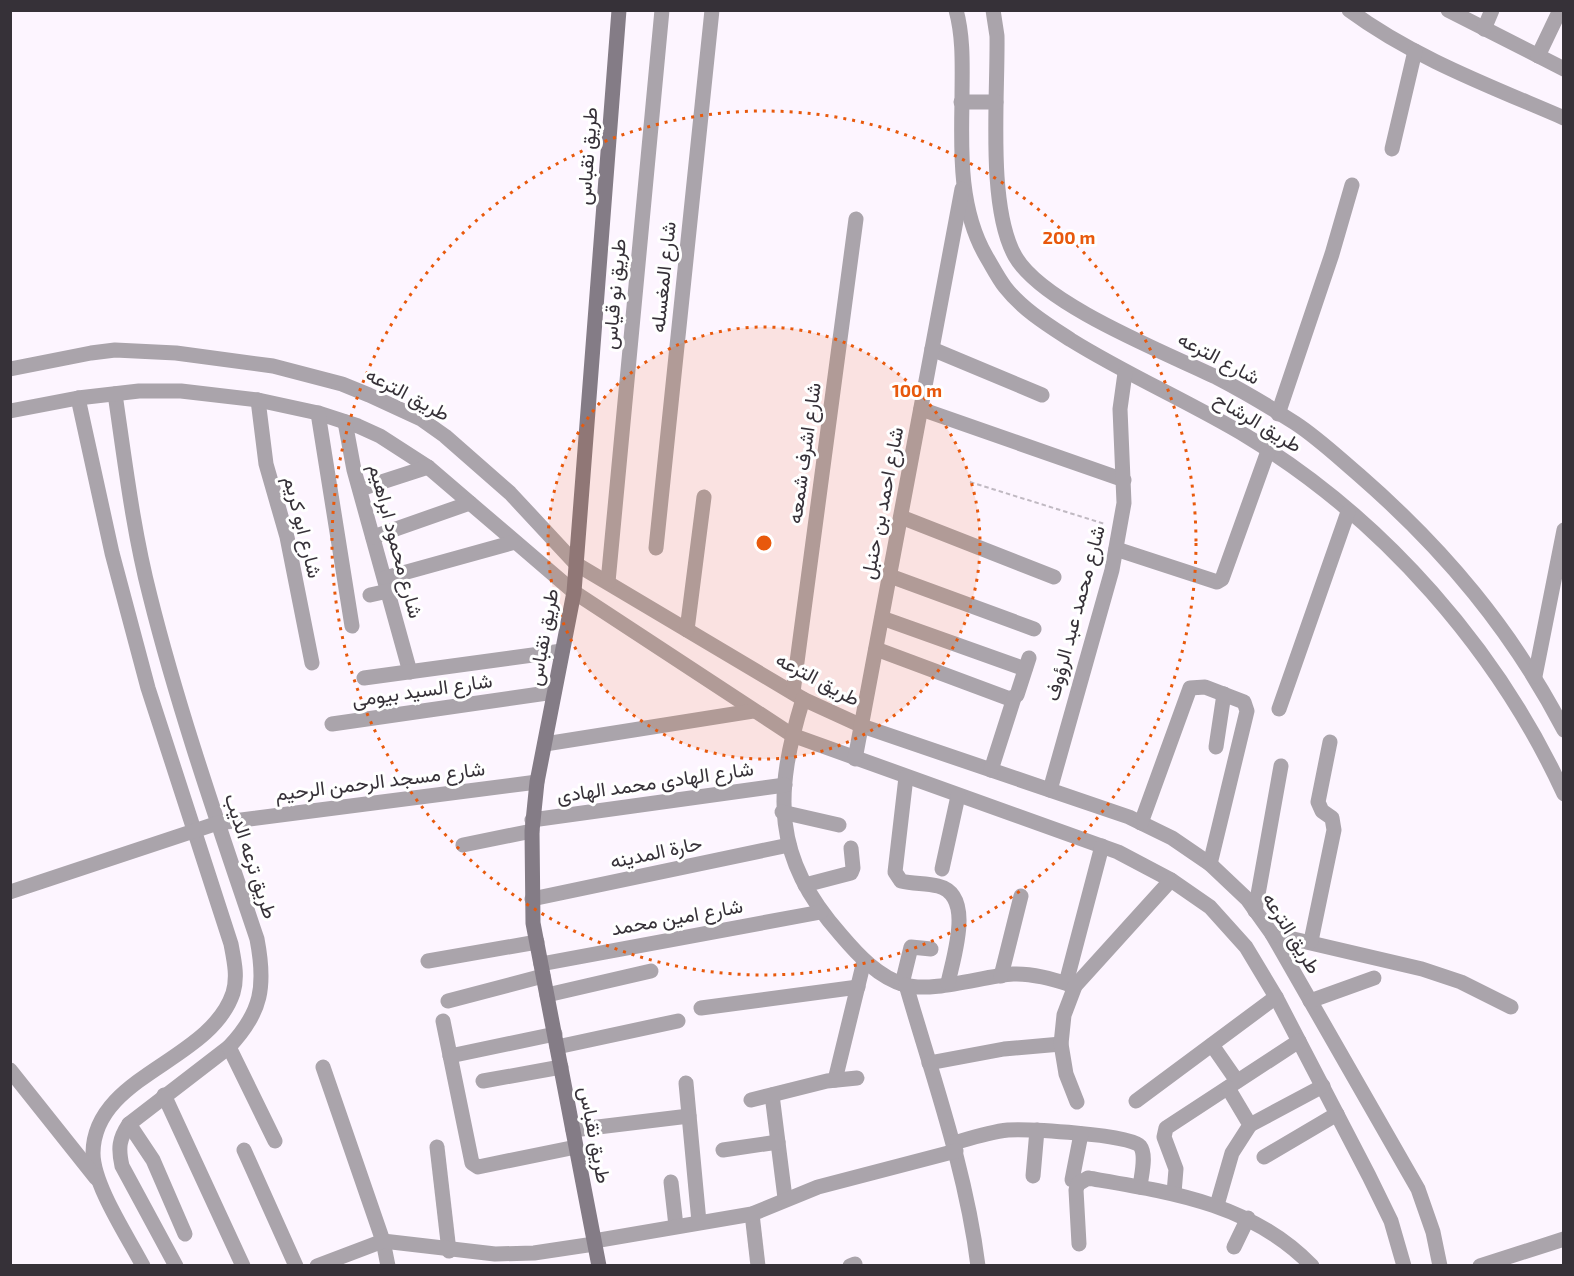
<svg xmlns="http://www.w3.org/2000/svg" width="1574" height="1276" font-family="'Exo 2',Vazirmatn,sans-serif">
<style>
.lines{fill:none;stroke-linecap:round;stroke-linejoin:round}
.path{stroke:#c0b9c2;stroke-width:2;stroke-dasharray:4.5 3;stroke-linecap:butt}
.street{stroke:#aaa4ab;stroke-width:15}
.secondary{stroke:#847c86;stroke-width:15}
.ring{fill:none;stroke:#e8590c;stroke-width:3;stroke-dasharray:3 6}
.labels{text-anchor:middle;stroke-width:6;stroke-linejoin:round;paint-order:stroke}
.street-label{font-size:20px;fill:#363138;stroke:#fff}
.centre{fill:#e8590c;stroke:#fff;stroke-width:3}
.ring-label{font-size:18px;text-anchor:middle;font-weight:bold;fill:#e8590c;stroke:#fff;stroke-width:6;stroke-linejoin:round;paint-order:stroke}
</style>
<rect width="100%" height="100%" fill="#fdf5ff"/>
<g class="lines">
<path class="path" d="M970,482L1105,524"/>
<g class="street">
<path d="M956,10C964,39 962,70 962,100C961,152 959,209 986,256C992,266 998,278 1005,287C1022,309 1048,325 1071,340C1129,376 1190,402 1248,437C1383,519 1498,650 1564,794"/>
<path d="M993,10L997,36C998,96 987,206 1015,256C1042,304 1164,352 1216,377C1243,391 1270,407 1295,423C1318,438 1339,458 1359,475C1444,549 1512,630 1564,730"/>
<path d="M1349,10C1414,58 1490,86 1564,118"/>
<path d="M1448,10L1564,69"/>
<path d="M1484,29L1492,10"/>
<path d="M1538,56L1560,10"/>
<path d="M961,102H996"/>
<path d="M1392,149L1415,51"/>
<path d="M932,349L1042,395"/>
<path d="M10,369L91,353L115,350L176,353L273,366L342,384L369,395L421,419L445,436L510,493L576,564L803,699L862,726L1129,817L1172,838L1210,864L1247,899L1272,934L1418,1189L1433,1232L1440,1266"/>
<path d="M115,394C125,462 133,530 150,596C179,712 219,826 257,939C266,986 262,1012 229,1047L129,1124C119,1139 118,1148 122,1166L176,1266"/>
<path d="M78,398L112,553L148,688L231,944C234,960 238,977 233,993C210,1062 94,1075 93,1153C93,1185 128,1237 143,1266"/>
<path d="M258,400L266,464L287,537L312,663"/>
<path d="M921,409L1124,480"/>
<path d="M10,411L78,398L139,391H181L258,400L318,413L358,426L380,436L428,467L574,592L792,735L1118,852L1171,880L1210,907L1246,947L1276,997L1369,1176L1391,1221L1404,1266"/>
<path d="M318,413L352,626"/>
<path d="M1278,414L1332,254L1352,185"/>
<path d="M345,422L354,470L410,672"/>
<path d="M360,489L428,467"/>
<path d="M901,517L1054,577"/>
<path d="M373,537L470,503"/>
<path d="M656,548L712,10"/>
<path d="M1116,549L1217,582L1222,579L1268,451"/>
<path d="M890,576L1034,629"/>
<path d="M385,578L515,542"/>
<path d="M608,582L662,10"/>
<path d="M370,595L388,591"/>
<path d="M882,618L1025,669"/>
<path d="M687,630L704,497"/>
<path d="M876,649L1010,699L1017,695L1029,658"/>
<path d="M1535,676L1564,530"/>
<path d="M364,678L562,651"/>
<path d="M793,692L856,219"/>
<path d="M803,699C774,794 772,857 841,935C858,955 878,977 905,985C931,993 984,976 1013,974C1033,973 1055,980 1075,986"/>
<path d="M1279,709L1348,512"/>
<path d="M332,724L554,692"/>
<path d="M545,744L753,711"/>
<path d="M1216,747L1224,694"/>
<path d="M855,759L962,189"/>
<path d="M991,770L1014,698"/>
<path d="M906,777L895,872L901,881C913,884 926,883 938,886C975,895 953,958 948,983"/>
<path d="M1050,790L1112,570L1124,503L1120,409L1125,373"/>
<path d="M782,812L839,825"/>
<path d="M532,820L785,785"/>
<path d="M1141,823L1190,688L1205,687L1244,702L1247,711L1210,864"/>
<path d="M463,845L532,831"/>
<path d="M942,869L958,796"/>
<path d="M805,885L851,873L853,868L851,848"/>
<path d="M10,892L218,823L537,782"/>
<path d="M532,899L789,845"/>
<path d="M1255,911L1281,766"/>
<path d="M1272,934L1422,969L1461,982L1511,1007"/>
<path d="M1311,941L1334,830L1332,818L1322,811L1318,802L1330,742"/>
<path d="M428,961L537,942"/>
<path d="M541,964L821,912"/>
<path d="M1001,976L1021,896"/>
<path d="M1066,983L1102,846"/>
<path d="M902,984L911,947L931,949"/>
<path d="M906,985C933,1078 966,1170 978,1266"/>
<path d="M547,995L651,971"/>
<path d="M448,1001L543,976"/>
<path d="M1310,1001L1374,978"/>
<path d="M701,1008L858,987"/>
<path d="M443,1021L472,1163L478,1167L576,1147"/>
<path d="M1212,1045L1237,1081"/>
<path d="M229,1047L275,1141"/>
<path d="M557,1047L678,1021"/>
<path d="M450,1056L555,1034"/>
<path d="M929,1063L1004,1049L1061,1044"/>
<path d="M323,1067L383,1241L388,1266"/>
<path d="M10,1070L96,1178"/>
<path d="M835,1080L864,961"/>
<path d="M483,1081L561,1067"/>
<path d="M686,1083L699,1222"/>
<path d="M164,1095L243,1266"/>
<path d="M772,1095L785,1198"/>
<path d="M751,1100L827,1081L857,1078"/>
<path d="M1136,1101L1276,997"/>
<path d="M1077,1102L1066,1074L1061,1044L1064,1015L1075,986L1171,880"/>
<path d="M129,1124L153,1160L185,1234"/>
<path d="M1250,1125L1323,1086"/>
<path d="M573,1130L689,1116"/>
<path d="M954,1143C971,1138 989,1132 1008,1130C1026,1129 1132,1134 1140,1146C1147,1155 1141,1176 1140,1187"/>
<path d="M437,1147L449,1251"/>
<path d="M244,1150L296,1266"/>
<path d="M723,1150L778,1142"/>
<path d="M1264,1157L1337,1114"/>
<path d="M1033,1176L1037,1130"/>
<path d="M1072,1180L1081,1134"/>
<path d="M671,1182L676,1226"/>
<path d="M1174,1193L1176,1169L1164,1137L1166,1128L1299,1041"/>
<path d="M1217,1205L1232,1153L1250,1125L1228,1088"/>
<path d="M752,1214L758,1266"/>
<path d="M594,1241L752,1214L818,1187L956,1151"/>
<path d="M1079,1244L1076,1190L1078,1184L1088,1178C1170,1192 1251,1203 1312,1266"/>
<path d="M1234,1247L1248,1218"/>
<path d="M317,1266L383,1241L495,1254L534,1253L594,1244"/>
<path d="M850,1266L855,1264"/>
<path d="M1480,1266L1564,1239"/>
</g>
<path class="secondary" d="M599,1266L533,923L532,831L537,782L574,592L619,10"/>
</g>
<circle cx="764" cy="543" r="216" fill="#e8590c" fill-opacity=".12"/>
<g class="ring">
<circle cx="764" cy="543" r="216"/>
<circle cx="764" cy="543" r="432"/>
</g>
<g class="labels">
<g class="street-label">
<text transform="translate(587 156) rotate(-86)" y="7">طريق نقباس</text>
<text transform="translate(663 277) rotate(-84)" y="7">شارع المغسله</text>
<text transform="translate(614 294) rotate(-85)" y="7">طريق نو قياس</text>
<text transform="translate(1219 358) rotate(28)" y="7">شارع الترعه</text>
<text transform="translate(408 394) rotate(28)" y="7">طريق الترعه</text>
<text transform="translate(1258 422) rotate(31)" y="7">طريق الرشاح</text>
<text transform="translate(804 453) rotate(-82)" y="7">شارع اشرف شمعه</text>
<text transform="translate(882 503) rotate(-79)" y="7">شارع احمد بن حنبل</text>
<text transform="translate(303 527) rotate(76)" y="7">شارع ابو كريم</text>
<text transform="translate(396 541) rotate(75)" y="7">شارع محمود ابراهيم</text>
<text transform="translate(1075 613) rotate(-75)" y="7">شارع محمد عبد الرؤوف</text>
<text transform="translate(543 637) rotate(-80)" y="7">طريق نقباس</text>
<text transform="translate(818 679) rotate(28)" y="7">طريق الترعه</text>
<text transform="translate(422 690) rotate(-8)" y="7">شارع السيد بيومى</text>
<text transform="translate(380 781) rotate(-7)" y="7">شارع مسجد الرحمن الرحيم</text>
<text transform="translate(655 782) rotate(-8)" y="7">شارع الهادى محمد الهادى</text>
<text transform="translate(656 852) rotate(-12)" y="7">حارة المدينه</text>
<text transform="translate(251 856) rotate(72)" y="7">طريق ترعه الديب</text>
<text transform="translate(677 917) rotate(-10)" y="7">شارع امين محمد</text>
<text transform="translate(1292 933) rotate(58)" y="7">طريق الترعه</text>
<text transform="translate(595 1135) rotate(79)" y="7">طريق نقباس</text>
</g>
</g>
<circle cx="764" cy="543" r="9" class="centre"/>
<g class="ring-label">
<text x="1069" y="244">200 m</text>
<text x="917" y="397">100 m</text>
</g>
<rect width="1574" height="1276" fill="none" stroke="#363138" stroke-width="24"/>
</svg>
